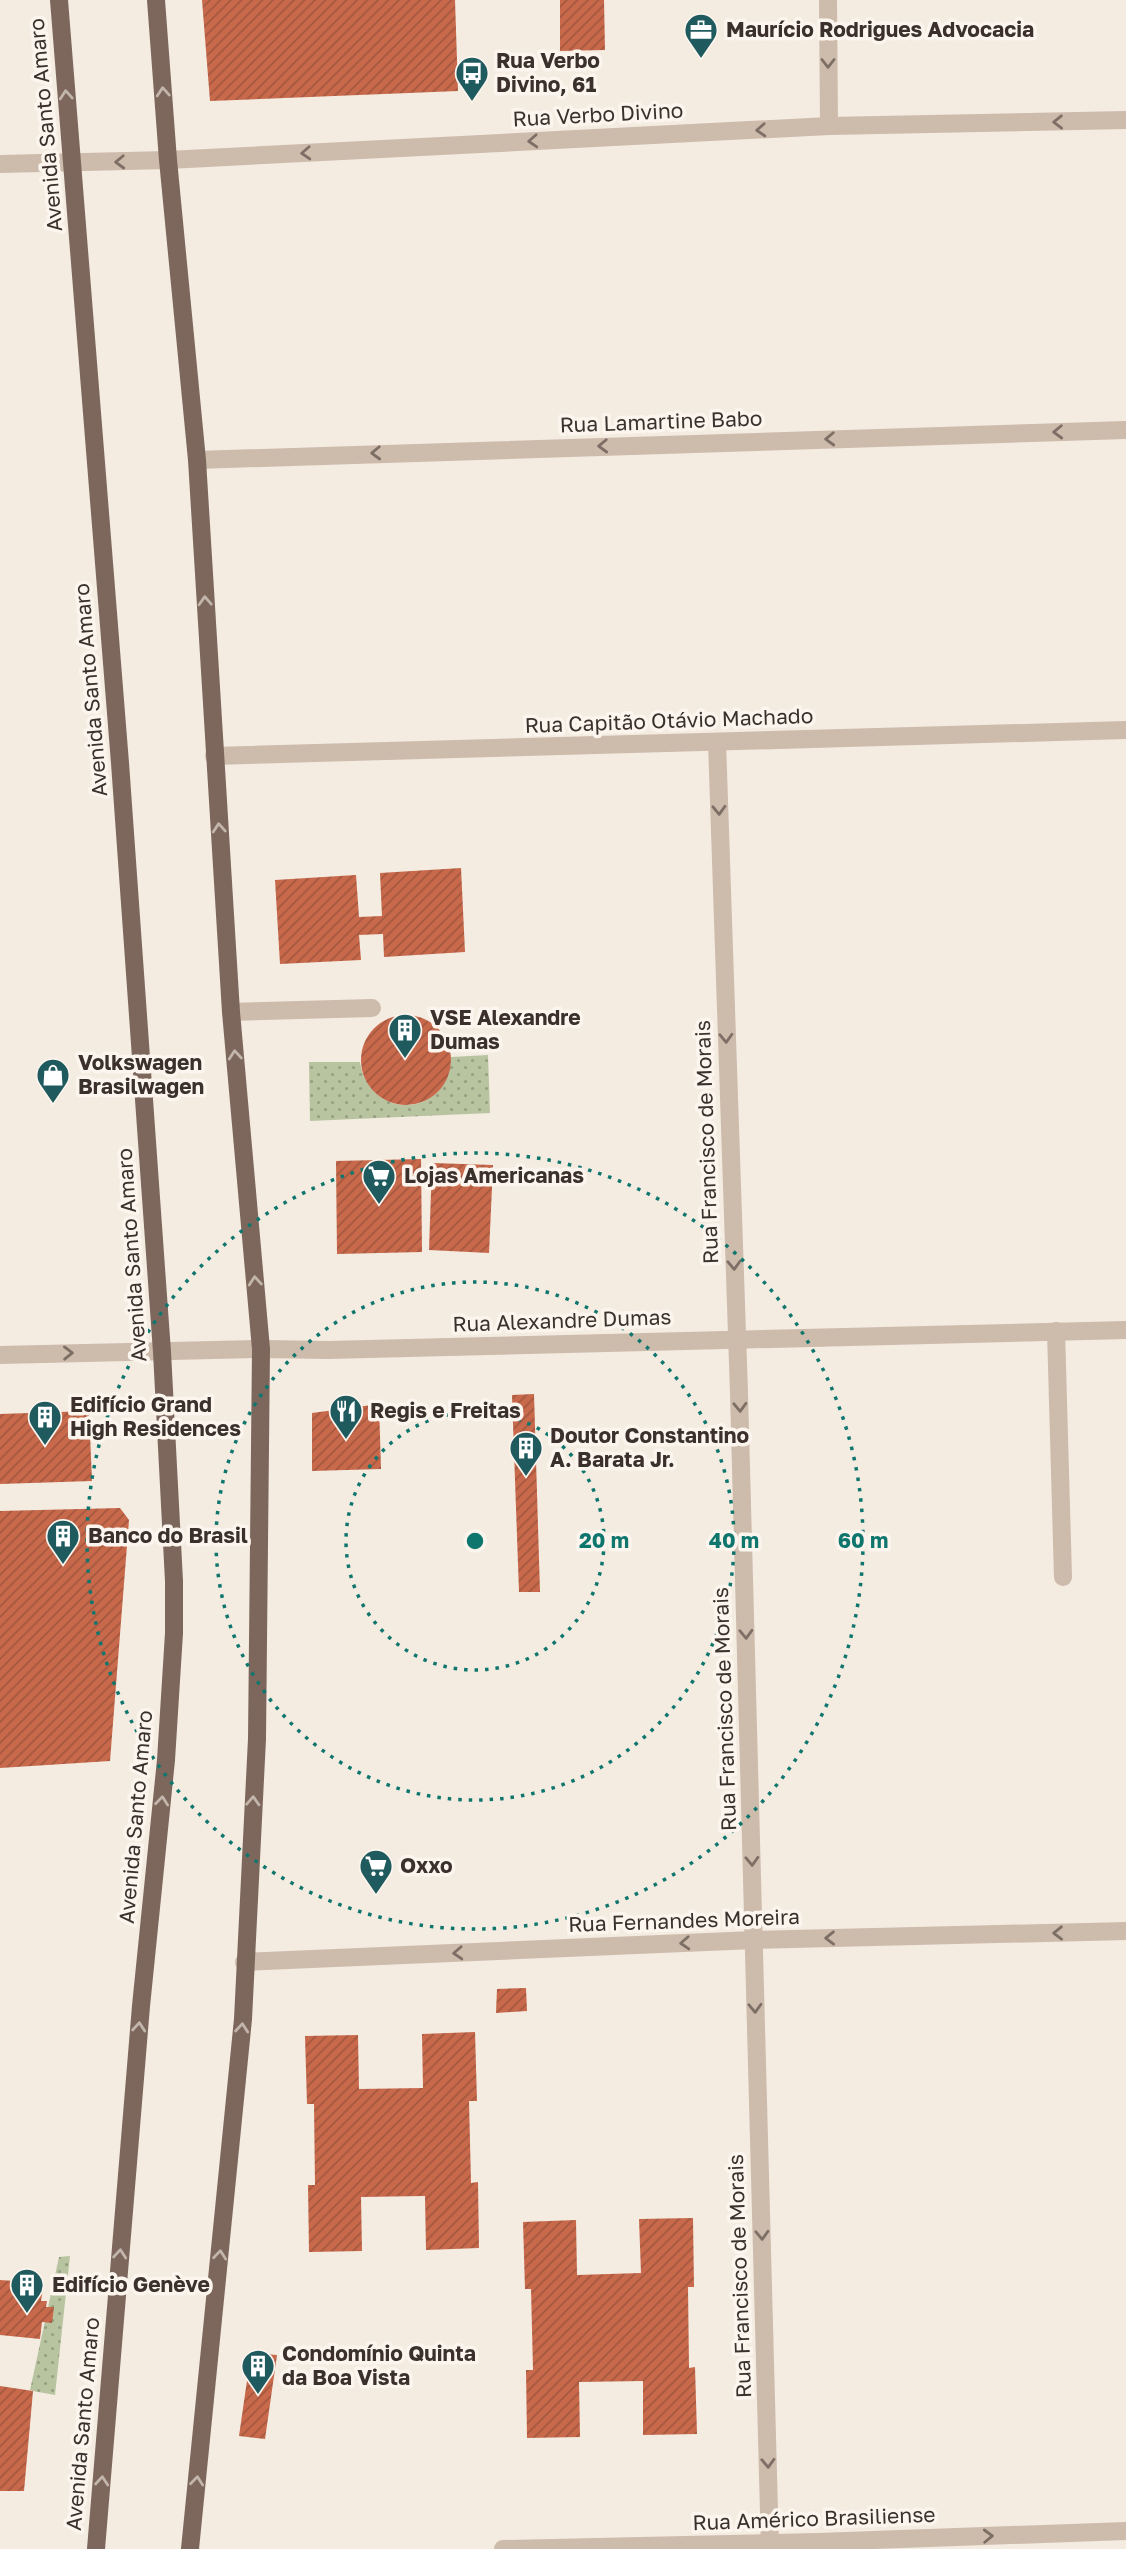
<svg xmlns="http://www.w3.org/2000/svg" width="1126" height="2549" font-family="'Golos Text',sans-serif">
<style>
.grass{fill:url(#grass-dots)}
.building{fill:url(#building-hatch)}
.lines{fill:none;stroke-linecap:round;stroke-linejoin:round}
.service{stroke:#cdbbac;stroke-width:18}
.minor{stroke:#cdbbac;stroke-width:18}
.tertiary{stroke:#cdbbac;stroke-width:18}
.primary{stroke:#7d675c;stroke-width:18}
.oneway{stroke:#7d6f65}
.oneway2{stroke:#c2b5ac}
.ring{fill:none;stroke:#0f766e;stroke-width:3.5;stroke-dasharray:3.5 7}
.labels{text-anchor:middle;stroke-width:7;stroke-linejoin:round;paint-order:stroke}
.poi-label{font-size:21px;font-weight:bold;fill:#3b302b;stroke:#fbf5ee;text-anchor:start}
.street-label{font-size:21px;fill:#3b302b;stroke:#fbf5ee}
.centre{fill:#0f766e;stroke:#fbf5ee;stroke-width:3.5}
.ring-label{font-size:21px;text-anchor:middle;font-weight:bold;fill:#0f766e;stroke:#fbf5ee;stroke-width:7;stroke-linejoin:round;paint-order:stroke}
</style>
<defs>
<pattern id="grass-dots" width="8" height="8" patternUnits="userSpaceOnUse" patternTransform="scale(1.75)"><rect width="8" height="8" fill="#b8c4a0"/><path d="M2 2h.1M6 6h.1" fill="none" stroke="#97a083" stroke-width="1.8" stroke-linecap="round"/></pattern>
<pattern id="building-hatch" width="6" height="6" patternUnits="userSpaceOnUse" patternTransform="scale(1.75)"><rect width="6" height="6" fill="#c8694b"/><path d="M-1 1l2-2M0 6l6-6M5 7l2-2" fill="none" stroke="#a4573f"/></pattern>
</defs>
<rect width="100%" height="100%" fill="#f4ebe1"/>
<g class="grass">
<path d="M488,1055L490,1113L310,1121L309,1062H360C370,1122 449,1118 451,1057Z"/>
<path d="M70,2256L55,2395L33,2391L30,2390L59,2257Z"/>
</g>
<g class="building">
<path d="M202,0H455L458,91L210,101Z"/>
<path d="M560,0H604L605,50L560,51Z"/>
<path d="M461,868L465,952L384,957L383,934L359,935L361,960L280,964L275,880L356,875L359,917L382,916L380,873Z"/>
<circle cx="406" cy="1060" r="45"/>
<path d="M421,1159L422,1252L337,1254L336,1161Z"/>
<path d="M432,1163L493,1165L489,1253L429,1250Z"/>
<path d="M534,1394L540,1592H519L512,1395Z"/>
<path d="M379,1404L381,1469L312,1471V1413Z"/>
<path d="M89,1411L92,1481L0,1484V1414Z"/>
<path d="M120,1508L129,1520L110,1761L0,1768V1511Z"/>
<path d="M526,1988L527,2011L496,2013L497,1989Z"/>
<path d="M475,2032L477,2101H469L471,2183L478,2182L479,2248L426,2250L425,2196L361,2197L362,2251L309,2252L308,2185H315L314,2104H307L305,2036L358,2035L359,2089L423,2088L422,2034Z"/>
<path d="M693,2218L694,2287H688L689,2368L695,2367L697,2434L643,2435V2381L579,2382L580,2437L527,2438L526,2370H533L531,2289H525L523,2222L576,2220L577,2275L641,2273L639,2219Z"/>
<path d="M0,2280L44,2283L41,2301H47L46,2307H54L52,2323L42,2322L40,2339L0,2335Z"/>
<path d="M251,2353L277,2355L265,2439L239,2436Z"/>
<path d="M0,2386L33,2391L24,2491H0Z"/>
</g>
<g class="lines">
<path class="service" d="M231,1012L372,1008"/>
<g class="minor">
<path d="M828,0L829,126"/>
<path d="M197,460L1126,430"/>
<path d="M717,742L739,1393L770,2549"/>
<path d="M214,756L1126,730"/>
<path d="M1056,1331L1063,1577"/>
<path d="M244,1962L754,1940L1126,1931"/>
<path d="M503,2549L818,2542L1126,2531"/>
</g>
<g class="tertiary">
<path d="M0,164L168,160L829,126L1126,120"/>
<path d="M0,1355L261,1349L328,1350L1126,1330"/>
</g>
<g class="primary">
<path d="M59,0L120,763L162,1352L174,1581V1633L166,1760L141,2006L96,2549"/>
<path d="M156,0L168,160L197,460L231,1012L261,1349L257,1739L243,2019L190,2549"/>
</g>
</g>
<defs><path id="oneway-chevron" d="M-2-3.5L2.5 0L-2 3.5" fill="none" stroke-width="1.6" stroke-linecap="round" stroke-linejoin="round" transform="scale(1.75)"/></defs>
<g class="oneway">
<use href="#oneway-chevron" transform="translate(828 63) rotate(90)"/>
<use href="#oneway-chevron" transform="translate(1058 122) rotate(179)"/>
<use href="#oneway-chevron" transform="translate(761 130) rotate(177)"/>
<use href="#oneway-chevron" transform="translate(533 141) rotate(177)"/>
<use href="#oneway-chevron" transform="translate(306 153) rotate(177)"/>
<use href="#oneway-chevron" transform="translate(120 162) rotate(178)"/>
<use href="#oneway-chevron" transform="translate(1058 432) rotate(178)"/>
<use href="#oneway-chevron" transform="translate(830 439) rotate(178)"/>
<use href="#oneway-chevron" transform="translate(603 446) rotate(178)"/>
<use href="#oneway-chevron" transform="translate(376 453) rotate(178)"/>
<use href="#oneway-chevron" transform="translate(719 810) rotate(88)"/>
<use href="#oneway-chevron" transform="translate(726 1038) rotate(88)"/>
<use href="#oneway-chevron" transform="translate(734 1265) rotate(88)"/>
<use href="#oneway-chevron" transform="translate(68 1353) rotate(-1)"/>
<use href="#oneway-chevron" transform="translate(740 1407) rotate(88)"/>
<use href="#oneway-chevron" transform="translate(746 1634) rotate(88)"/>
<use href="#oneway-chevron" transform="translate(752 1861) rotate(88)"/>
<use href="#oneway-chevron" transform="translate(1058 1933) rotate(179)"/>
<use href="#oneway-chevron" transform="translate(830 1938) rotate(179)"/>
<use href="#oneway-chevron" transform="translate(685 1943) rotate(177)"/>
<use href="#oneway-chevron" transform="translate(458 1953) rotate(177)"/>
<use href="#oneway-chevron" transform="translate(755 2008) rotate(88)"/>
<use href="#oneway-chevron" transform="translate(762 2235) rotate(88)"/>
<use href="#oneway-chevron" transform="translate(768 2463) rotate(88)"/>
<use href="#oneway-chevron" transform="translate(988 2536) rotate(-2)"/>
</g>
<g class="oneway2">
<use href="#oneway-chevron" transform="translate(163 92) rotate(-94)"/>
<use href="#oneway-chevron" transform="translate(66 95) rotate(-94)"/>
<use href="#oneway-chevron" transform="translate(205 601) rotate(-93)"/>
<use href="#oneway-chevron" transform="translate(219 828) rotate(-94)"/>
<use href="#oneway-chevron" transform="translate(235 1055) rotate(-95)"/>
<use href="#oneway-chevron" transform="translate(255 1281) rotate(-95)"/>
<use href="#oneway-chevron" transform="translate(162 1801) rotate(-84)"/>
<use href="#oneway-chevron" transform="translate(253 1801) rotate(-87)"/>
<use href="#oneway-chevron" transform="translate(139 2027) rotate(-85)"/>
<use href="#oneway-chevron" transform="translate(242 2028) rotate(-85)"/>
<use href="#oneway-chevron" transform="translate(120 2254) rotate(-85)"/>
<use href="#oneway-chevron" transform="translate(220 2255) rotate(-84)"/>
<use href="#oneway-chevron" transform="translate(102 2481) rotate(-85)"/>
<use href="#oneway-chevron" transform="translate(197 2481) rotate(-84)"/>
</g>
<g class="ring">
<circle cx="475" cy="1541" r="129"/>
<circle cx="475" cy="1541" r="259"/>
<circle cx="475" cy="1541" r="388"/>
</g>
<defs>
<symbol id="office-pin" viewBox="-11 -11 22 30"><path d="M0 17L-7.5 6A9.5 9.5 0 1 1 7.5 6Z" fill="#1f5a5e" stroke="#fbf5ee"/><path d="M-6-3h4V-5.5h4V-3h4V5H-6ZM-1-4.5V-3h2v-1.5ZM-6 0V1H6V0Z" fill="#fff"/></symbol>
<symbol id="bus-pin" viewBox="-11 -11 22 30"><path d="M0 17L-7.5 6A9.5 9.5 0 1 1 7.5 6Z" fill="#1f5a5e" stroke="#fbf5ee"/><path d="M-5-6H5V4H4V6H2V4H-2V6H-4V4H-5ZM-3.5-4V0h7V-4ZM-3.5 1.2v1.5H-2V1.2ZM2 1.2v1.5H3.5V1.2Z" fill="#fff"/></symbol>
<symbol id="building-pin" viewBox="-11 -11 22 30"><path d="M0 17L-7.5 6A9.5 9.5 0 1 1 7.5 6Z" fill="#1f5a5e" stroke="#fbf5ee"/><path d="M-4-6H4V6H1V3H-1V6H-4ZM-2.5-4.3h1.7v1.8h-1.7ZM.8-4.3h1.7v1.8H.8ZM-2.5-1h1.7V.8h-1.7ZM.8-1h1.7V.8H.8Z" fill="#fff"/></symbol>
<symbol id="shop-pin" viewBox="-11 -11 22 30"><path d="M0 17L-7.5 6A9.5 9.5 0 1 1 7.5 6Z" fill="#1f5a5e" stroke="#fbf5ee"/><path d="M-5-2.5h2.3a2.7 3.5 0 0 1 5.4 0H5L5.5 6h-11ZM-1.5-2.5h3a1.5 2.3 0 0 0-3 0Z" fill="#fff"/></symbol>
<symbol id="supermarket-pin" viewBox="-11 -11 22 30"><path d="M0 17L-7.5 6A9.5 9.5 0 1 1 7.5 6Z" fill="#1f5a5e" stroke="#fbf5ee"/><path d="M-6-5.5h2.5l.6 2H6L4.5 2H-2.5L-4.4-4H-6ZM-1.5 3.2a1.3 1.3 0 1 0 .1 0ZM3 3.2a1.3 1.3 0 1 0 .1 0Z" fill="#fff"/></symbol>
<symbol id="restaurant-pin" viewBox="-11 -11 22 30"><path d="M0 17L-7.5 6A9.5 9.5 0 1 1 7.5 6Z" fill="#1f5a5e" stroke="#fbf5ee"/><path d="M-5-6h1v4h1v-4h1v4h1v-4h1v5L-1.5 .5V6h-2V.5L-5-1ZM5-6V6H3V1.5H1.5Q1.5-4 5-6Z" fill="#fff"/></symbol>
</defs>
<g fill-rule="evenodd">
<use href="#office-pin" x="682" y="11" width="38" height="52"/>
<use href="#bus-pin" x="453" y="54" width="38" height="52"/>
<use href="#building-pin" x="386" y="1011" width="38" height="52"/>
<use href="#shop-pin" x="34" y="1056" width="38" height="52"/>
<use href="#supermarket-pin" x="360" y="1157" width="38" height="52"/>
<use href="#restaurant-pin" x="327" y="1392" width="38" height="52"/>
<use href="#building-pin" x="26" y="1398" width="38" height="52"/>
<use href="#building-pin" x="507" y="1429" width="38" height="52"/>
<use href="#building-pin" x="44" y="1517" width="38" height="52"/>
<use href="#supermarket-pin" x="357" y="1847" width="38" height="52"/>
<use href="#building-pin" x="8" y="2266" width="38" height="52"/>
<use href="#building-pin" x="239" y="2347" width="38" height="52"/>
</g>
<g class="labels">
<g class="poi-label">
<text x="726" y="37">Maurício Rodrigues Advocacia</text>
<text x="496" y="68">Rua Verbo<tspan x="496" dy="24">Divino, 61</tspan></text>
<text x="430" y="1025">VSE Alexandre<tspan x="430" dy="24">Dumas</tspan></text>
<text x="78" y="1070">Volkswagen<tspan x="78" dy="24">Brasilwagen</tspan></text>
<text x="404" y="1183">Lojas Americanas</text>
<text x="70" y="1412">Edifício Grand<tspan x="70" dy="24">High Residences</tspan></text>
<text x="370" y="1418">Regis e Freitas</text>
<text x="550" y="1443">Doutor Constantino<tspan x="550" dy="24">A. Barata Jr.</tspan></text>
<text x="88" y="1543">Banco do Brasil</text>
<text x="400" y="1873">Oxxo</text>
<text x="52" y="2292">Edifício Genève</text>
<text x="282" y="2361">Condomínio Quinta<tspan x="282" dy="24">da Boa Vista</tspan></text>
</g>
<g class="street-label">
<text transform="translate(598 115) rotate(-3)" y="7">Rua Verbo Divino</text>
<text transform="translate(46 125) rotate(-95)" y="7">Avenida Santo Amaro</text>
<text transform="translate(661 422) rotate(-2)" y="7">Rua Lamartine Babo</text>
<text transform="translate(91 690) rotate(-95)" y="7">Avenida Santo Amaro</text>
<text transform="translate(669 721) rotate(-2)" y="7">Rua Capitão Otávio Machado</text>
<text transform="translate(707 1142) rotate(-92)" y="7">Rua Francisco de Morais</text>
<text transform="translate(132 1255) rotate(-94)" y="7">Avenida Santo Amaro</text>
<text transform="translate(562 1321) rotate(-2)" y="7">Rua Alexandre Dumas</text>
<text transform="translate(725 1709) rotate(-92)" y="7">Rua Francisco de Morais</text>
<text transform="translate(136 1817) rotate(-85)" y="7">Avenida Santo Amaro</text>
<text transform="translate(684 1921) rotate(-2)" y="7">Rua Fernandes Moreira</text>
<text transform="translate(740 2276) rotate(-92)" y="7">Rua Francisco de Morais</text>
<text transform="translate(83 2424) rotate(-85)" y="7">Avenida Santo Amaro</text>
<text transform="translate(814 2519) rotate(-2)" y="7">Rua Américo Brasiliense</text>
</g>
</g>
<circle cx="475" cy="1541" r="10" class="centre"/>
<g class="ring-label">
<text x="604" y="1548">20 m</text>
<text x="734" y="1548">40 m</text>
<text x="863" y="1548">60 m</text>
</g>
</svg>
